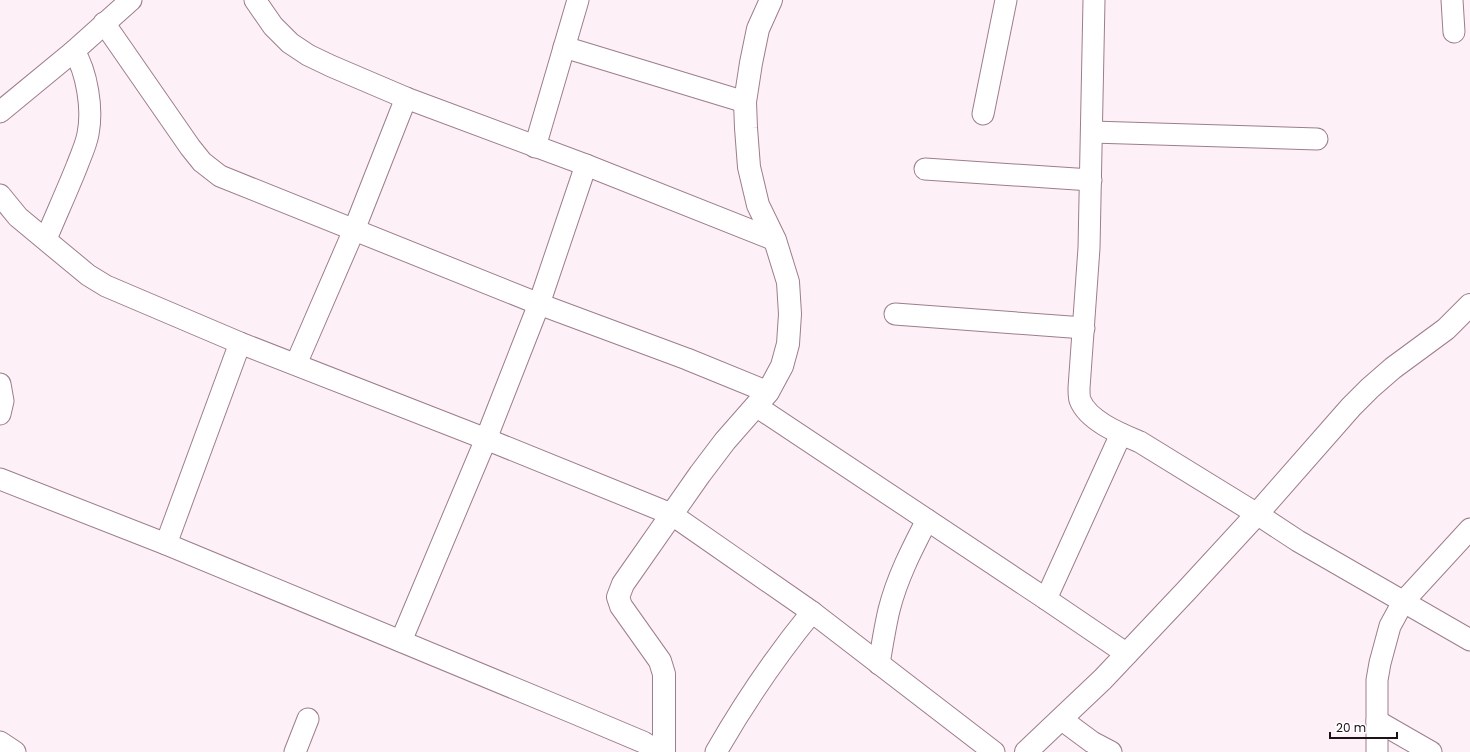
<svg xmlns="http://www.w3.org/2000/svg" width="1470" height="752" font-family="Poppins,sans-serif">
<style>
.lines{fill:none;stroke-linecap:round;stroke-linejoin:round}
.street-casing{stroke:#9d7d8e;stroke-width:23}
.secondary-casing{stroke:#9d7d8e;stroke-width:24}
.street{stroke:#fff;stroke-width:21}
.secondary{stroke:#fff;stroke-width:22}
</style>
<rect width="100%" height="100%" fill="#fef0f7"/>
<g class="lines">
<defs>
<g id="street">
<path d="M255,0L273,26L290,43L308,55L331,66L406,98L586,165L775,240"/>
<path d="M1094,0L1089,248L1079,388C1079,392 1079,397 1080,400C1088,421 1121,434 1140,442L1257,514L1298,541L1470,640"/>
<path d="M1452,0L1454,32"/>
<path d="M104,23L190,147L202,162L220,176L539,304L687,359L768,392"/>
<path d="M564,47L745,102"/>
<path d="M0,112L74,51L131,0"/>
<path d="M983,114L1006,0"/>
<path d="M1092,132L1317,139"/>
<path d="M535,147L578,0"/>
<path d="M925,169L1091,180"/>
<path d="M0,195L18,217L88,275L106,286L240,343L486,439L671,514L812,612L994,752"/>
<path d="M46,239C56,215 67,191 77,166C81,155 86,145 88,134C93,109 87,72 74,51"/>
<path d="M895,314L1084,328"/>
<path d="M296,364L354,230L406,98"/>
<path d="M0,384L3,401L0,414"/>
<path d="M756,406L1046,599L1127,654"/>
<path d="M0,479L166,544L574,713L643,742L659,752"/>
<path d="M166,544L240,343"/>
<path d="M1046,599L1121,434"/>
<path d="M401,641L486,439L539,304L586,165"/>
<path d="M879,664C882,646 885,627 889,610C897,578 912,549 927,520"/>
<path d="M1061,719L1092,742L1111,752"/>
<path d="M1377,721L1431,752"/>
<path d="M0,742L15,752"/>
<path d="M295,752L308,719"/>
<path d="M716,752C744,703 776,656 812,612"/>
<path d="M1377,752V680L1380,663L1390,626L1403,602L1470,529"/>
</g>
<g id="secondary">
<path d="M664,752V674L660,661L621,606L618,597L623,584L700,474L725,441L768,392L782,366L788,344L790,314L788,282L775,240L758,205L749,167L746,128L745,102L751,63L758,29L771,0"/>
<path d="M1026,752L1103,679L1187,590L1257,514L1351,407L1370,388L1393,368L1446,329L1470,305"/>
</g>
</defs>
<use href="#street" class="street-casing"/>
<use href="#secondary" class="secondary-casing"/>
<use href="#street" class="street"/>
<use href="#secondary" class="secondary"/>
</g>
<path d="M1330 732v6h67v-6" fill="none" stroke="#1d1117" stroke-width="2"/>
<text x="1336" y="732" font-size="12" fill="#1d1117" stroke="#ffffff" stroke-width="3" paint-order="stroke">20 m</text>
</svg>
